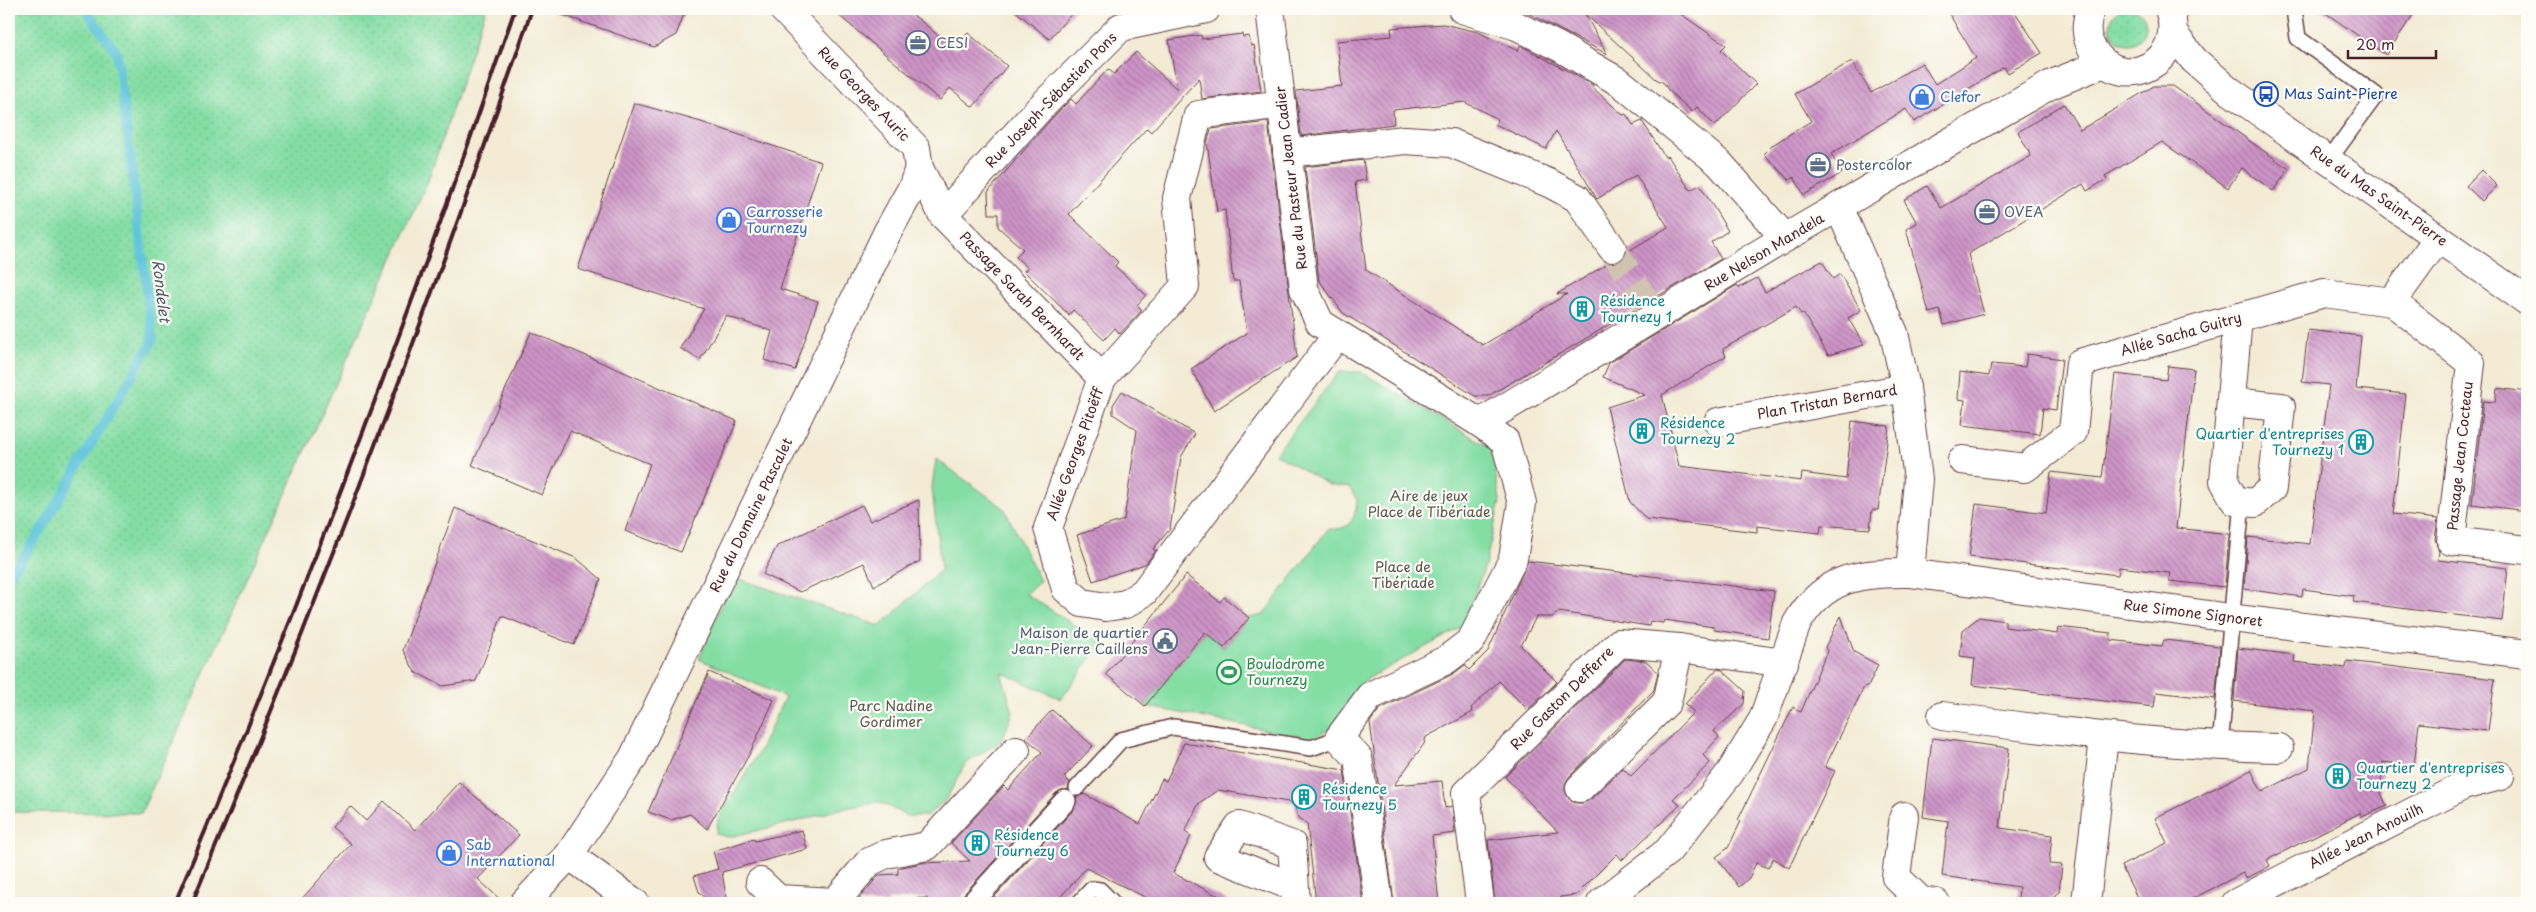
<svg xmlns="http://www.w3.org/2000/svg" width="2536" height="912" font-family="'Playpen Sans',sans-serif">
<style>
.grass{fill:url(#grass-dots);stroke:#677e68}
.park{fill:#84dea4;stroke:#677e68}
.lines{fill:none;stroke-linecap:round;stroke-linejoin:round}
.stream{stroke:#5ec5db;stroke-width:9}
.building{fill:url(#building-back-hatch)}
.minor-tunnel{stroke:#d1c2b2;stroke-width:28;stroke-dasharray:28 14;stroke-linecap:butt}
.service-casing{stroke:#633e44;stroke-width:18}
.pedestrian-casing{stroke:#633e44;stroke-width:24}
.minor-casing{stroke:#633e44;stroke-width:30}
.service{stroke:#fff;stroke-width:15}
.pedestrian{stroke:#fff;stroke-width:21}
.minor{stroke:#fff;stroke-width:28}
.rail{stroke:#4a1f2b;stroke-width:4}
.labels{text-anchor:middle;stroke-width:4.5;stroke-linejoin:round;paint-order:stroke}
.service-label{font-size:14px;fill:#4e5e75;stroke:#fdfcf7;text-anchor:start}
.street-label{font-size:14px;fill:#4a1f2b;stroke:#fdfcf7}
.transit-label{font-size:14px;fill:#164399;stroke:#fdfcf7;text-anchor:start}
.shop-label{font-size:14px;fill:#366cbe;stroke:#fdfcf7;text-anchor:start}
.culture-label{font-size:14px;fill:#0d838f;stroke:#fdfcf7;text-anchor:start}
.park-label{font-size:14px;fill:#5b584f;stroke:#fdfcf7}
.leisure-label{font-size:14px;fill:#27864d;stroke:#fdfcf7;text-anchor:start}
.water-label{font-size:15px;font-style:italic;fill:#515969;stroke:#fdfcf7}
</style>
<defs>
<pattern id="grass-dots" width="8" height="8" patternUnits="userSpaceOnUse" patternTransform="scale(1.25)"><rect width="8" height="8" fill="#84dea4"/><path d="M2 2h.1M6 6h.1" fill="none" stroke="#74be8d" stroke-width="1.8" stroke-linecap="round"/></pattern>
<pattern id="building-back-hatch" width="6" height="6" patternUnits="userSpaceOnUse" patternTransform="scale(1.25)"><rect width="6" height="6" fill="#cd94c7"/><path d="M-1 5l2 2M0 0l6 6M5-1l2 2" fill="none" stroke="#a878a2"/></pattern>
</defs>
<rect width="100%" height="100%" fill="#fdfcf7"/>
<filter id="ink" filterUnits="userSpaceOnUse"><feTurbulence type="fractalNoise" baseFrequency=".02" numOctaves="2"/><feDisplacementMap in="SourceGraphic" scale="10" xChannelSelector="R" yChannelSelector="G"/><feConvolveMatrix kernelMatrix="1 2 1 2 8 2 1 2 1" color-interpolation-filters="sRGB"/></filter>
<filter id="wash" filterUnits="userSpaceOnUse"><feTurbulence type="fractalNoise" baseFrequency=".0096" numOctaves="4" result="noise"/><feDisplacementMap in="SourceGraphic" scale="20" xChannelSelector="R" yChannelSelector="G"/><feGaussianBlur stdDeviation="1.12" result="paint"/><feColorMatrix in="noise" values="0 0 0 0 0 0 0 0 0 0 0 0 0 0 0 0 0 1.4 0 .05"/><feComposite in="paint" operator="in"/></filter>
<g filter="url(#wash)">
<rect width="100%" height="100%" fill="#f3ebd4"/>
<g class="grass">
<circle cx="2128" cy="26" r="18"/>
<path d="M9,9H486L428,181L141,813L9,812Z"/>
</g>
<g class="park">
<path d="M1339,372H1361L1491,448L1500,501L1485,566L1462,627L1367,679L1333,727L1312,739L1145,706L1205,632L1224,648L1249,618L1263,615L1328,529C1349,531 1356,520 1357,500L1349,487L1329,485L1275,454Z"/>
<path d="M936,459L1004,508L1040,581L1026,594L1102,643L1061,699L1001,672L1013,713L1001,741L965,764L946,800L926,816H907L879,802L840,809L798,821L729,837L716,834L718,819L759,752L785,697L699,659L733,577L880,626L941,570L932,487Z"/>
</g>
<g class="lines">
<path class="stream" d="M9,578L35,540L153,340L117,53L85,9"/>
</g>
<g id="blocks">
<g class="building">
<path d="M554,9H686L676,35L654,47L554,12Z"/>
<path d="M831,9H906L955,49L968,33L1007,66L973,107L950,88L940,100Z"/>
<path d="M1013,9H1076L1049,39Z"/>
<path d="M1520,9H1673L1726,45L1721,50L1756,84L1715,126L1697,107L1692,112L1668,90L1664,83L1656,79L1585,14L1607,54Z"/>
<path d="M1946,9H2013L2042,53L2008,73L2004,67L1914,122L1906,109L1831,154L1842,173L1804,195L1794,177L1789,180L1764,154L1774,144L1811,121L1795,94L1852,61L1871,93L1922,63L1935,84L1976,58Z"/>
<path d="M2320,9H2417L2386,55Z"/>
<path d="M1443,24L1478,32L1518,51L1520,45L1593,85L1592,87L1623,115L1626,114L1633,125L1642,121L1665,157L1668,156L1690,190L1700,185L1728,231L1711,242L1721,259L1488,396H1475L1343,313L1319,280L1305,167L1363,160L1366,180L1355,182L1366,270L1483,345L1567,294H1557L1609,263L1621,261L1627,252L1668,227L1636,175L1597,199L1556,131L1546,149L1495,124L1498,119L1464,102L1393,110L1394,124L1301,136L1296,91L1342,86L1337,41L1392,36L1391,28Z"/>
<path d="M1242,34L1243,37L1249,36L1251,46L1254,45L1261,91L1202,99L1199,78L1151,132L1147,128L1069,214L1118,262L1115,266L1146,295L1137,305L1142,310L1120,334L1115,328L1104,340L1073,310L1069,315L1024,271L1028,268L1016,257L1023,249L998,227V214H989L988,192L1052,118L1071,99L1076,104L1108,69L1114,74L1136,52L1177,89L1169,40L1201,35L1202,39Z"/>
<path d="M2154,86H2173L2289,169L2273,191L2242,168L2228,188L2162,142L2105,176L2107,179L2087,191L2083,184L1968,254L1984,314L1944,325L1940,310L1929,313L1906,229L1917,223L1904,200L1927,186L1941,208L2031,156L2018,132L2064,104L2080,130Z"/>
<path d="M634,103L701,122L821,162L780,289L818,301L795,370L764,360L772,331L726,316L700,360L680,348L704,309L578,269Z"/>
<path d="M1268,122L1297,357L1214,411L1191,369L1247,333L1239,281H1233L1225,210L1217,212L1207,143L1211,129Z"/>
<path d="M2481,170L2497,186L2482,201L2466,186Z"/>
<path d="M1822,261L1833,279L1840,274L1861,310L1848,318L1864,345L1828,355L1803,313L1801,314L1796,307L1723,349L1726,356L1662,395L1679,466L1801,481L1802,473L1846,479L1852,421L1889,426L1878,510H1872L1870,529L1821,525L1820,533L1757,526V532L1646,519L1630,502L1607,407L1645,395L1603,377L1609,363L1737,285L1739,288L1757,278L1765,292Z"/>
<path d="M2308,330L2361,336L2356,389L2406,394L2393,514L2438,519L2435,539L2439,551L2438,560L2508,568L2502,621L2353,602L2354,596L2303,589L2302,597L2244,589L2248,537L2310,544L2329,385L2302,382Z"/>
<path d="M531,332L737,421L681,552L625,531L650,464L570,431L542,495L472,465Z"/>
<path d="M2027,354L2062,359L2056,410L2043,408L2040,434L1962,425L1965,400L1958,399L1960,372L1989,376L1991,364L2025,367Z"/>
<path d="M2168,366L2194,369L2176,528L2229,534L2225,587L2169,581L2170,573L2119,567L2118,575L1969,557L1976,504L2046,513L2051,472L2102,478L2115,374L2166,380Z"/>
<path d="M2497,388L2527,392V511L2472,504L2483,401L2495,402Z"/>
<path d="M1122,391L1195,434L1181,457L1170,529L1153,549L1156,551L1145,564L1093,581L1077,535L1124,520L1137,430L1113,414V405Z"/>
<path d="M919,500L920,561L874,586L864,563L800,592L763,574L777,546L862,505L870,521Z"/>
<path d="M455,508L576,558L601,579L574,645L502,616L476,681L443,686L415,672L403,650Z"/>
<path d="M1528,561L1774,591L1768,638L1714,630V627L1664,620L1663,623L1650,621L1649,626L1559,612L1552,617H1536L1521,646L1557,682L1528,710L1499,681L1471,708L1473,712L1426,737L1424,744L1394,785L1442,781L1445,808L1452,806L1455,833L1432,836L1439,903H1394L1370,722L1380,709L1453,674L1465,665L1469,670L1488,651Z"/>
<path d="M1186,575L1220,602L1224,597L1249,618L1224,648L1205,632L1145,706L1106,674Z"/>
<path d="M1841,616L1854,652L1878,665L1869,685L1864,687L1825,767L1835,771L1789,868L1773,858L1768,868L1756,863L1749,878L1739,887L1716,857L1728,848L1741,821L1738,820L1793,707L1801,712L1827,651L1825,647Z"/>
<path d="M1979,617L2005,621V627L2057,634L2058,627L2111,633L2110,640L2162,646L2164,640L2220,646L2215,699L2156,692L2154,707L1972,685L1975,658L1960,656L1963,630Z"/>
<path d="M2238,648L2295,655L2294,662L2346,668L2347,661L2495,679L2488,731L2419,723L2414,766L2383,762L2380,791L2387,806L2362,817L2360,813L2267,860L2270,866L2257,873L2246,878L2243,873L2184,903H2140L2121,866L2167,843L2155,818L2251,770L2262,792L2309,768L2315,711L2234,701Z"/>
<path d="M1625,659L1646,661L1658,672L1654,690L1569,777L1565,784V791L1569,799L1575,803H1583L1591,799L1623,768L1631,776L1694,712L1685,704L1717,669L1722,670L1745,691L1744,704L1714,731L1719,737L1703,755L1710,763L1673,799L1680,805L1622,860L1617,854L1576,895L1560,897L1561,903H1495L1488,840L1558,832L1505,777Z"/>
<path d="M709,672L774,700L750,753L707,829L690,814L671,820L648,812Z"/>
<path d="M1052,710L1093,746L1064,777L1070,782L1068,789L1056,793L963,895L960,903H927V898L890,900L887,903H861L858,900L879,875L898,874V868L921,863L970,861L951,843L1004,786L1008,790L1042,752L1026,738Z"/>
<path d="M1932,738L2009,748L2000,828L2052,835L2049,864L2062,865L2059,892L2045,903L2018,900L2019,887L1942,876L1948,821L1923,817Z"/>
<path d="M1184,743L1344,770L1363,903H1316L1307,824L1298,818L1294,803L1218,790L1199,803L1185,832L1191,836L1173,873L1232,903H1157L1086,868L1055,903H989L1074,809L1077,797L1084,794L1140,824L1162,779L1166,781Z"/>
<path d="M459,782L519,835L478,879L504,903H298L351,844L332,827L350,806L366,821L384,801L415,830Z"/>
<path d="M802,830L807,849L722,872L727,903H711L699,892L694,876L718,869L713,851L754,839L755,841Z"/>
</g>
</g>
</g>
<g filter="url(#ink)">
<use href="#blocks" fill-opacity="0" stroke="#633e44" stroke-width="1"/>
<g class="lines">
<path class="minor-tunnel" d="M1612,248L1655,317"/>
<defs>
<g id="service">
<path d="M2294,9L2298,38L2376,95L2328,161"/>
<path d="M2220,747L2242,502"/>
<path d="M1077,788L1121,740L1173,727L1311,748L1339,738"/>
<path d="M1079,903L1092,889L1100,890L1113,903"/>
</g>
<path id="pedestrian" d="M972,903L1065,801"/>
<g id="minor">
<path d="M783,9L916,148L919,168L943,215L1102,378"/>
<path d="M1270,9L1304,289L1320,323L1480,423L1505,441L1522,503L1513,559L1471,641L1446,660L1370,696L1339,738L1358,758L1379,903"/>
<path d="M1462,9L1517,26L1559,47L1621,83L1720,164L1785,238"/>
<path d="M2091,9C2085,22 2085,37 2093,50C2123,96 2188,61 2169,9"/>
<path d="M2173,33L2194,60L2230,91L2527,301"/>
<path d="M1282,104L1198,115L1177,198L1185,286L1102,378L1048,528L1066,589L1082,603L1106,607L1126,604L1144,592L1338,334"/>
<path d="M1287,153L1405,140L1451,143L1549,183L1577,198L1612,248"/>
<path d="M1839,207L1894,333L1906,388L1918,479L1910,573"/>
<path d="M943,215L1038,110L1121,27L1206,9"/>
<path d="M2392,302L2471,363L2451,541L2527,550"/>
<path d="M2231,402L2281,407L2272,488L2255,503L2235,501L2224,481L2238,317"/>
<path d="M1718,422L1906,388"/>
<path d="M1480,423L1785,238L1929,154L2050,85L2104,63"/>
<path d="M1962,460L2025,468L2073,432L2080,363L2324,293L2392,302L2438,238"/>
<path d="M1942,716C2054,731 2166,746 2279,748"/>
<path d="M1580,788L1667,702L1679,648"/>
<path d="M1904,816L1896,877L1921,901L1936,903"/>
<path d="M569,855L633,758L840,330L887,233L913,186L919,168"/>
<path d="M760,882L778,899L835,902"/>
<path d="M1294,887L1218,857L1239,826L1292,845L1296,903"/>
<path d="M835,902L869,862L886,854L927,846L1016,750"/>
<path d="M524,903L569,855L635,903"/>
<path d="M1480,903L1466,793L1619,643L1679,648L1784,663"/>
<path d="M1601,903L1668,851L1730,773L1763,719L1797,623C1824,577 1860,572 1910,573L2230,618L2527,654"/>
<path d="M2086,903L2104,737"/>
<path d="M2236,903L2463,786L2500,776"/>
</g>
</defs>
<use href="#service" class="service-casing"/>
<use href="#pedestrian" class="pedestrian-casing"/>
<use href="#minor" class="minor-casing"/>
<use href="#service" class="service"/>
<use href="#pedestrian" class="pedestrian"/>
<use href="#minor" class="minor"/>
<g class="rail">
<path d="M175,903C299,609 412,311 515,9"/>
<path d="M192,903C316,609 429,311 532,9"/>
</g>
</g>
</g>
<defs>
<symbol id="office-ring" viewBox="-11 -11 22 22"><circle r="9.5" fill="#fdfcf7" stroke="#5c6f8a" stroke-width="1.5"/><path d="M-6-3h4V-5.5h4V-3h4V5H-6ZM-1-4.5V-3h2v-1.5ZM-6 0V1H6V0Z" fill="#5c6f8a"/></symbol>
<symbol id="bus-ring" viewBox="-11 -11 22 22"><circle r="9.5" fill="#fdfcf7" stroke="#1a4fb4" stroke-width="1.5"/><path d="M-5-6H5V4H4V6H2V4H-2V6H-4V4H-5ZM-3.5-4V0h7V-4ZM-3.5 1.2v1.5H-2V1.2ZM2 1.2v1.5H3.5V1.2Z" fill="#1a4fb4"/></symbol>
<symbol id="shop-ring" viewBox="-11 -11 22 22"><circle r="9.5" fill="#fdfcf7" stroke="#3f7fe0" stroke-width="1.5"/><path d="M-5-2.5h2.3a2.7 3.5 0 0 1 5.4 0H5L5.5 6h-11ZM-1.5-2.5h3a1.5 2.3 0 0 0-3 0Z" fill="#3f7fe0"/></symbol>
<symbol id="building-ring" viewBox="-11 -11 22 22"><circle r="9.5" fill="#fdfcf7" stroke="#0f9aa8" stroke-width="1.5"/><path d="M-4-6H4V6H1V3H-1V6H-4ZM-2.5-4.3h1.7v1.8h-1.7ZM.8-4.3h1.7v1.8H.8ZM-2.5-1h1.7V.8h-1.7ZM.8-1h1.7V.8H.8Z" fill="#0f9aa8"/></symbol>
<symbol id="civic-ring" viewBox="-11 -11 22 22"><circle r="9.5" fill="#fdfcf7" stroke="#5c6f8a" stroke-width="1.5"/><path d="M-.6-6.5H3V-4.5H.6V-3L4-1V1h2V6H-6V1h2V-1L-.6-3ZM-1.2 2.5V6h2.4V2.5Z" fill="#5c6f8a"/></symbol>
<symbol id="stadium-ring" viewBox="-11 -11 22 22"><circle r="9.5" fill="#fdfcf7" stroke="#2e9e5b" stroke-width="1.5"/><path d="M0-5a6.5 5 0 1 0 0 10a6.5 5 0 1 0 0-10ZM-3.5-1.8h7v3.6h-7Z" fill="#2e9e5b"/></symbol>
</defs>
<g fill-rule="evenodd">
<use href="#office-ring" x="904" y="29" width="28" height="28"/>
<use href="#bus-ring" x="2252" y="80" width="28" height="28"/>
<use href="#shop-ring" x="1908" y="83" width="28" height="28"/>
<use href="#office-ring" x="1804" y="151" width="28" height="28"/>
<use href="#office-ring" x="1973" y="198" width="28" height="28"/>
<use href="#shop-ring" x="715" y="206" width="28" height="28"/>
<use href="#building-ring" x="1568" y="295" width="28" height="28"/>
<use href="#building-ring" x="1628" y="417" width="28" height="28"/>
<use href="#building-ring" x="2347" y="428" width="28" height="28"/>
<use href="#civic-ring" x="1151" y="627" width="28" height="28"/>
<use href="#stadium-ring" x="1215" y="658" width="28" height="28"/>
<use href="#building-ring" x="2324" y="762" width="28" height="28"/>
<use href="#building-ring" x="1290" y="783" width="28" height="28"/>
<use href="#building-ring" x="963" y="829" width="28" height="28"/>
<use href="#shop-ring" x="435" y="839" width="28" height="28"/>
</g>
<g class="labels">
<g class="service-label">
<text x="936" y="48">CESI</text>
<text x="1836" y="170">Postercolor</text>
<text x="2004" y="217">OVEA</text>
<text x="1148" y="638" text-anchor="end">Maison de quartier<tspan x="1148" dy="16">Jean-Pierre Caillens</tspan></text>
</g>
<g class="street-label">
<text transform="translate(864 94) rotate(46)" y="5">Rue Georges Auric</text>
<text transform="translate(1051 100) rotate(-46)" y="5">Rue Joseph-Sébastien Pons</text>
<text transform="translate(1291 178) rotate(-97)" y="5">Rue du Pasteur Jean Cadier</text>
<text transform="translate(2379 196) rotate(35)" y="5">Rue du Mas Saint-Pierre</text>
<text transform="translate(1764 252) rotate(-31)" y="5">Rue Nelson Mandela</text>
<text transform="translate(1022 296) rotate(46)" y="5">Passage Sarah Bernhardt</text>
<text transform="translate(2181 334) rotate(-16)" y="5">Allée Sacha Guitry</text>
<text transform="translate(1827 402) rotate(-10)" y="5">Plan Tristan Bernard</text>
<text transform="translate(1075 454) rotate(-70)" y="5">Allée Georges Pitoëff</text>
<text transform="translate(2460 456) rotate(-84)" y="5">Passage Jean Cocteau</text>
<text transform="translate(751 515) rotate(-64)" y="5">Rue du Domaine Pascalet</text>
<text transform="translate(2193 613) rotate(7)" y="5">Rue Simone Signoret</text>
<text transform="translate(1562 698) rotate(-45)" y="5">Rue Gaston Defferre</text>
<text transform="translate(2366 836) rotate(-27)" y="5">Allée Jean Anouilh</text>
</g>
<g class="transit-label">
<text x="2284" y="99">Mas Saint-Pierre</text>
</g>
<g class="shop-label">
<text x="1940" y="102">Clefor</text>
<text x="746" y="217">Carrosserie<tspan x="746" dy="16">Tournezy</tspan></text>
<text x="466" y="850">Sab<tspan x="466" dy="16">International</tspan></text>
</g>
<g class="culture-label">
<text x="1600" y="306">Résidence<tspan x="1600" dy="16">Tournezy 1</tspan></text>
<text x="1660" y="428">Résidence<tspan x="1660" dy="16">Tournezy 2</tspan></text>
<text x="2344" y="439" text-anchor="end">Quartier d'entreprises<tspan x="2344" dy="16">Tournezy 1</tspan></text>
<text x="2356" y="773">Quartier d'entreprises<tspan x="2356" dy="16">Tournezy 2</tspan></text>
<text x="1322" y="794">Résidence<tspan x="1322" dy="16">Tournezy 5</tspan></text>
<text x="994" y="840">Résidence<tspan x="994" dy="16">Tournezy 6</tspan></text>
</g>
<g class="park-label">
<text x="1429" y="501">Aire de jeux<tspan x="1429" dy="16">Place de Tibériade</tspan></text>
<text x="1403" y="572">Place de<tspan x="1403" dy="16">Tibériade</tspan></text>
<text x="891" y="711">Parc Nadine<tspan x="891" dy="16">Gordimer</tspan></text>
</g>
<g class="leisure-label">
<text x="1246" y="669">Boulodrome<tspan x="1246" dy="16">Tournezy</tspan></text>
</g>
<g class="water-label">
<text transform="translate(161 291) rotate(83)" y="5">Rondelet</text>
</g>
</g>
<rect width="2536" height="912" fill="none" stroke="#fdfcf7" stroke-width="30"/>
<path d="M2348 50v8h88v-8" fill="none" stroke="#4a1f2b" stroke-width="2.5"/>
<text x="2356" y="50" font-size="15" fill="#4a1f2b" stroke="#fdfcf7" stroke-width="4" paint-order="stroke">20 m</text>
</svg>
